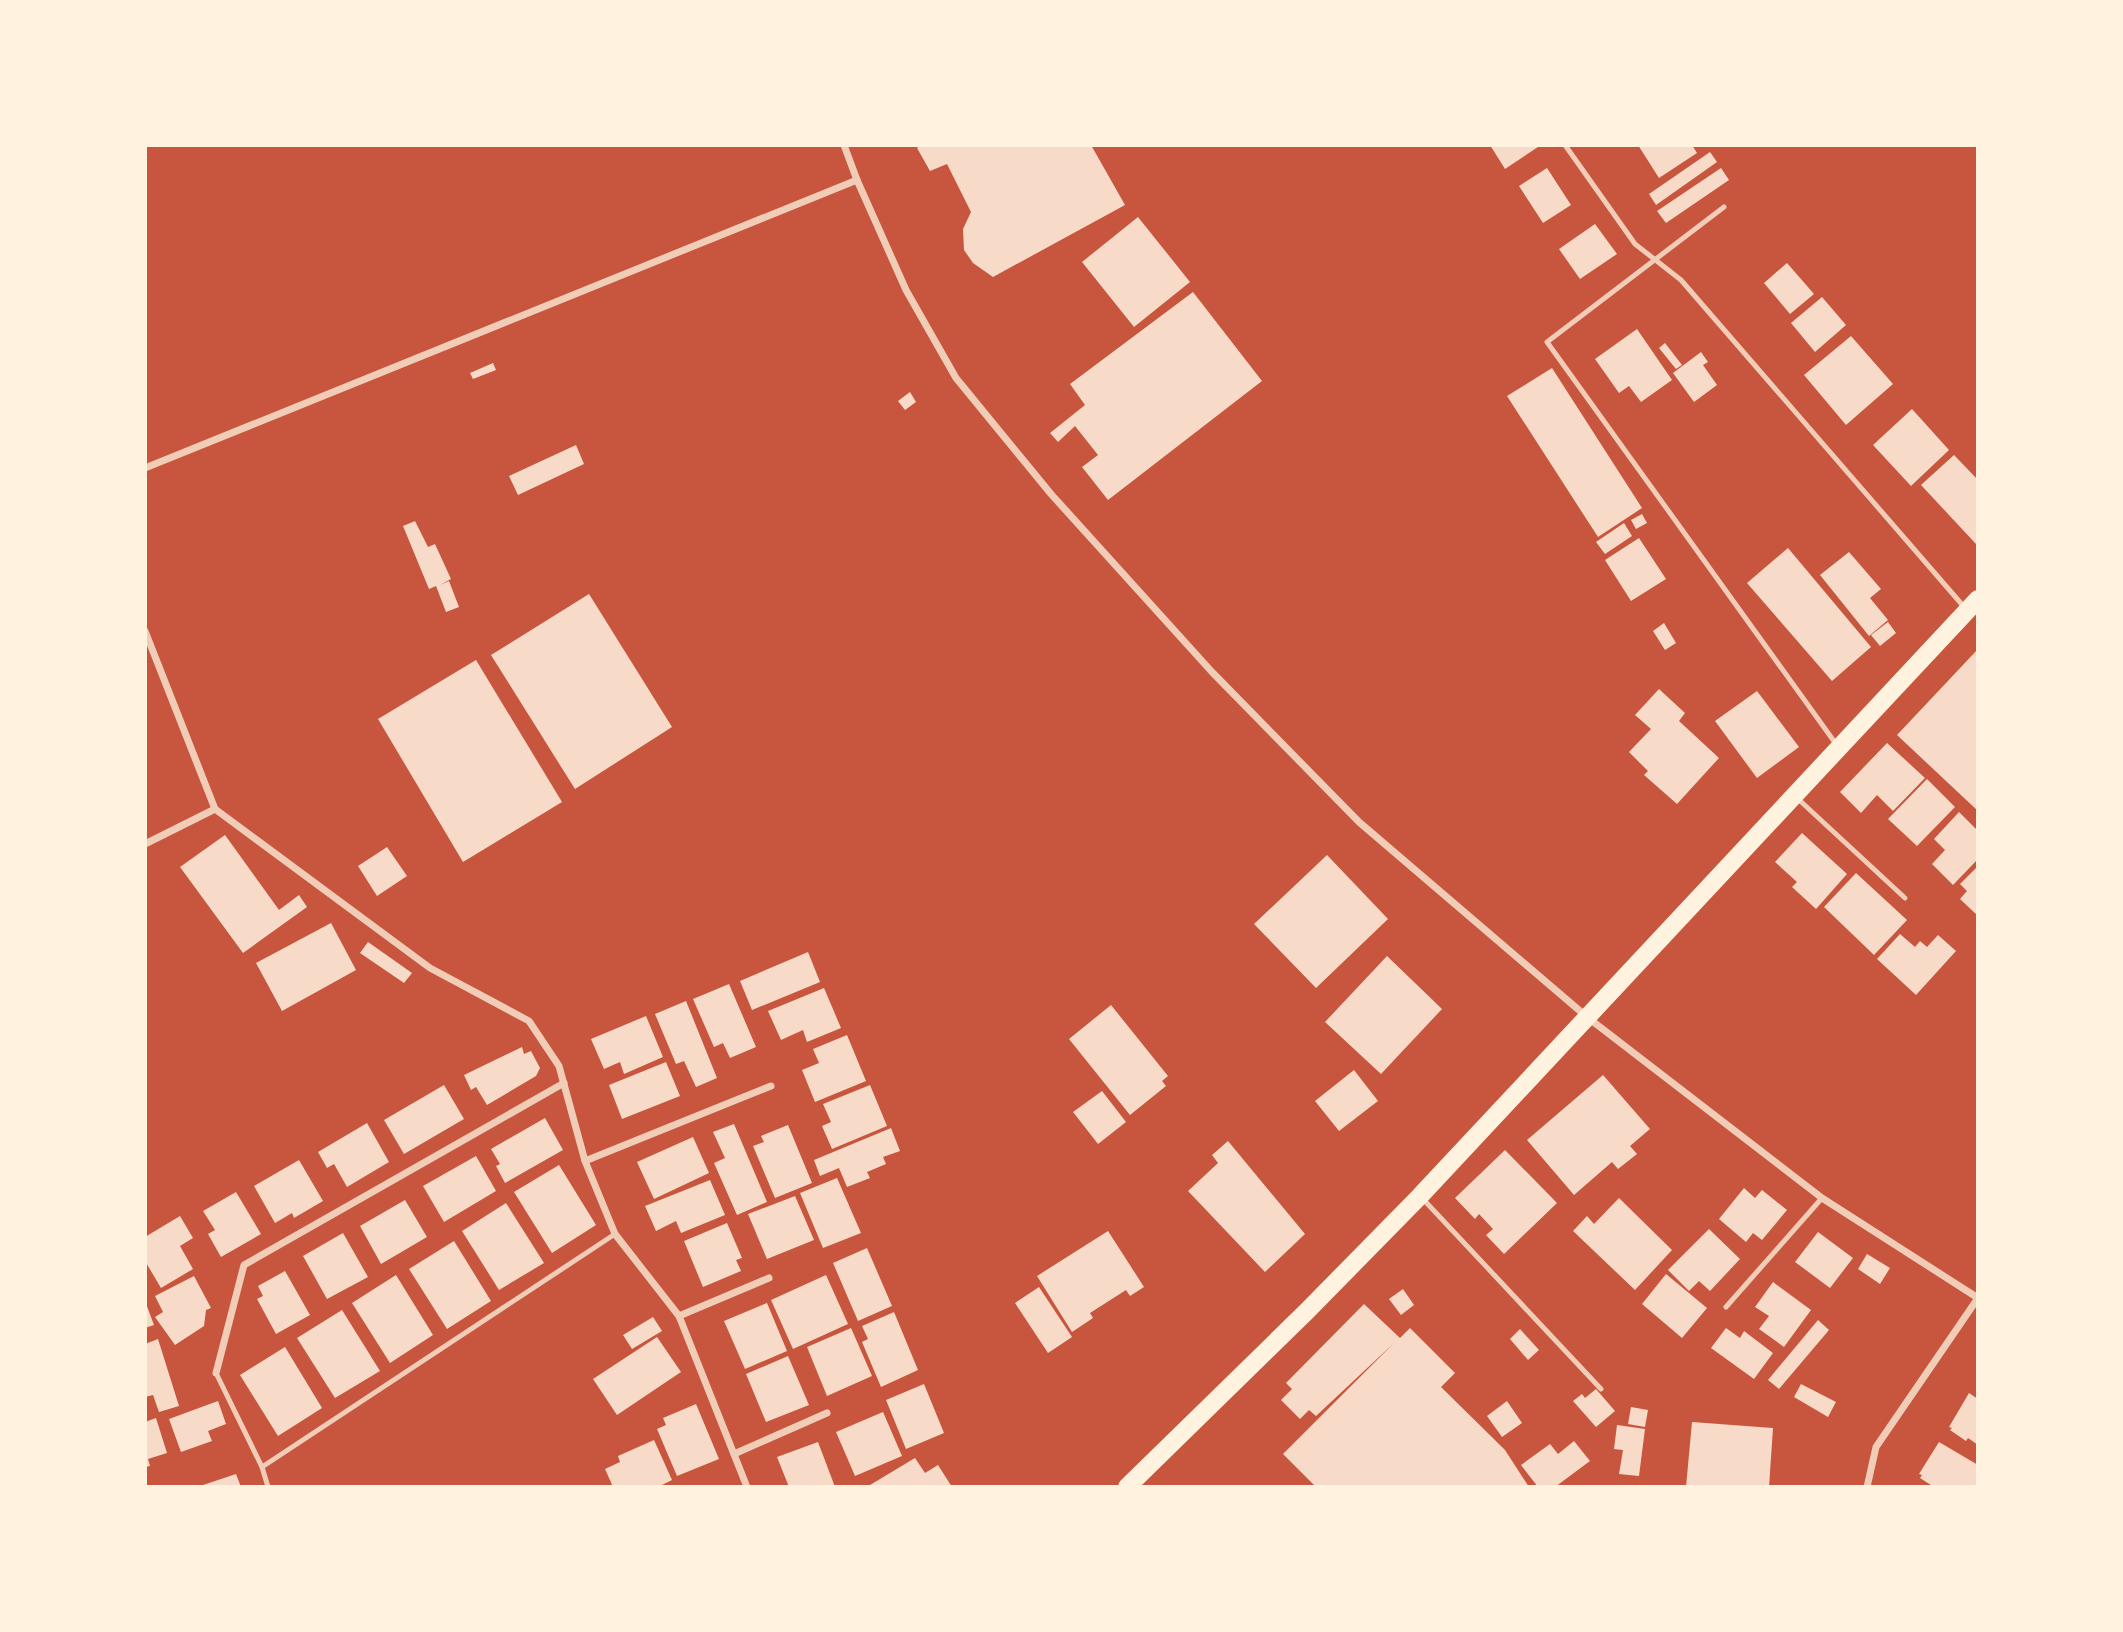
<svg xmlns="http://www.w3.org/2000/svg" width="2123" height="1632" font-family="Poppins,sans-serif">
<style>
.building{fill:#f7dbc8}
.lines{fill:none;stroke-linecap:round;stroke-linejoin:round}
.service{stroke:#f1ccb7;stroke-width:5}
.minor{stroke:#f1ccb7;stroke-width:7}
.primary{stroke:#fff3e0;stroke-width:18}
</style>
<rect width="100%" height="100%" fill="#c8553d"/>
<g class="building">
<path d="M921,145H1091L1125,205L993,277L973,263L964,250L963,229L971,212L947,164L930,171L917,148Z"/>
<path d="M1490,145H1541L1505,169Z"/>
<path d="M1638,145H1692L1697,153L1659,178Z"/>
<path d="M1710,152L1717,162L1656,205L1649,194Z"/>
<path d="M1547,168L1571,205L1543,223L1519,186Z"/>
<path d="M1721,168L1729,180L1666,223L1657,211Z"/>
<path d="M1138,217L1190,282L1134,327L1082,262Z"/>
<path d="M1595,224L1617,254L1580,279L1559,249Z"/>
<path d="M1787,263L1814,294L1790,314L1764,283Z"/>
<path d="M1193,292L1262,381L1108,500L1082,467L1098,455L1075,426L1058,442L1050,433L1085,405L1070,384Z"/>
<path d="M1822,297L1846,325L1815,352L1791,323Z"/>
<path d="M1637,329L1672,380L1641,402L1629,386L1619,393L1595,359Z"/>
<path d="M1851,336L1893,384L1846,425L1804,375Z"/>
<path d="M1665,343L1682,365L1676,369L1659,348Z"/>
<path d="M1701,352L1708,362L1703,365L1717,385L1694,402L1673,373Z"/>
<path d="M493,363L496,370L473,379L470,373Z"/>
<path d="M1552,368L1642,508L1598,537L1507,396Z"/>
<path d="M910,392L916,402L905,410L898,401Z"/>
<path d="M1912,409L1949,450L1911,486L1873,445Z"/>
<path d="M576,445L584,464L518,495L509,476Z"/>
<path d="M1954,455L1978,480L1976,544L1921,485Z"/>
<path d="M1642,514L1647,523L1636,529L1631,520Z"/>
<path d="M415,521L428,547L435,544L451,579L440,585L449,581L459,607L446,612L436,586L429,589L403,526Z"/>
<path d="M1624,523L1632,536L1605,554L1596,542Z"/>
<path d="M1639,538L1666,579L1631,601L1605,560Z"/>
<path d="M1788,548L1871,647L1832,681L1747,583Z"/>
<path d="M1849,552L1881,589L1870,598L1888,620L1869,636L1820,575Z"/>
<path d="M589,594L672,727L575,789L491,655Z"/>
<path d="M1888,622L1896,633L1880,646L1871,635Z"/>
<path d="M1664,623L1676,643L1665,650L1653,631Z"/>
<path d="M1978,649V811L1897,735Z"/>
<path d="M476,660L562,802L463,862L378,719Z"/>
<path d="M1659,689L1685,713L1679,721L1719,758L1677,804L1644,775L1648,771L1629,752L1651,729L1635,715Z"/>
<path d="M1757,691L1799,747L1757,778L1715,721Z"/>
<path d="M1887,743L1925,778L1893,811L1877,795L1861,813L1840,792Z"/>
<path d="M1927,779L1955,807L1917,846L1888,819Z"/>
<path d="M1959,812L1978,831V859L1953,885L1932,864L1945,850L1934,839Z"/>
<path d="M1802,833L1847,874L1816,909L1792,887L1797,882L1775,862Z"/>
<path d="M225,835L279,910L299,895L307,907L243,953L180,867Z"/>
<path d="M387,847L407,876L377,896L358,866Z"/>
<path d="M1327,855L1388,919L1316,988L1254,924Z"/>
<path d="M1978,866V916L1960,899L1967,891L1960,884Z"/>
<path d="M1856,873L1907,920L1874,955L1824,907Z"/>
<path d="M331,923L356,970L282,1011L256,963Z"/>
<path d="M1900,934L1915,947L1920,941L1927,947L1938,935L1956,951L1916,995L1877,959Z"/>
<path d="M368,942L412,973L404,983L360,953Z"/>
<path d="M808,952L820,982L752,1010L740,981Z"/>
<path d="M1387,956L1442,1009L1381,1074L1325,1022Z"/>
<path d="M729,984L756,1047L730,1058L723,1043L714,1047L693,999Z"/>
<path d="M824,988L841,1028L807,1042L803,1030L781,1040L768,1011Z"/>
<path d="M686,1001L717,1078L696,1087L684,1061L676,1064L655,1014Z"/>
<path d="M1111,1005L1168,1076L1162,1081L1166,1086L1130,1115L1069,1039Z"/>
<path d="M646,1016L663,1057L624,1074L620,1062L604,1069L591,1039Z"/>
<path d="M847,1035L866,1081L815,1102L802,1070L819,1063L813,1049Z"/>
<path d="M522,1047L524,1054L531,1051L540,1068L536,1076L487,1105L476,1087L471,1090L464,1075Z"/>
<path d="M666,1062L680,1096L622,1119L609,1085Z"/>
<path d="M1354,1070L1378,1101L1339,1131L1315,1101Z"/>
<path d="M1603,1075L1650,1129L1630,1146L1637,1154L1618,1169L1612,1162L1574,1195L1527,1140Z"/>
<path d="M444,1085L464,1119L404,1154L384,1120Z"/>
<path d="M870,1085L887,1126L832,1149L822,1126L831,1122L823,1104Z"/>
<path d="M1102,1091L1126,1122L1098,1144L1073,1112Z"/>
<path d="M545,1118L563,1150L505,1183L496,1166L500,1164L491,1149Z"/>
<path d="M367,1123L389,1162L347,1187L334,1164L327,1168L318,1152Z"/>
<path d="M734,1124L767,1202L737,1215L714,1163L725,1158L713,1132Z"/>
<path d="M788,1125L812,1183L775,1198L753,1146L764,1142L761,1136Z"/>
<path d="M891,1128L900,1151L883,1157L886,1164L867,1172L870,1178L847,1187L839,1168L820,1176L814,1160Z"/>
<path d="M693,1137L709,1173L654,1199L637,1162Z"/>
<path d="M1228,1141L1305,1234L1265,1272L1188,1191L1218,1163L1212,1155Z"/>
<path d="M1505,1150L1557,1203L1504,1254L1486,1235L1493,1229L1479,1214L1475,1219L1455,1198Z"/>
<path d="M476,1156L496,1191L444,1222L423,1186Z"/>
<path d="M299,1160L323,1201L294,1218L292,1213L275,1223L254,1186Z"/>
<path d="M559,1165L596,1225L552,1253L514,1192Z"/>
<path d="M837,1178L861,1233L823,1248L800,1193Z"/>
<path d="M710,1180L725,1215L681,1233L676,1221L656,1231L645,1206Z"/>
<path d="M1744,1188L1755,1198L1762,1190L1787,1210L1762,1240L1753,1233L1746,1242L1719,1219Z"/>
<path d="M236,1192L261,1234L221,1257L208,1234L215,1230L203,1211Z"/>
<path d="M795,1196L814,1240L767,1259L748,1214Z"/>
<path d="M1619,1198L1672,1250L1635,1290L1573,1231L1587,1216L1594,1224Z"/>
<path d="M405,1200L427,1237L381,1264L360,1226Z"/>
<path d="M506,1203L544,1263L499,1290L462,1231Z"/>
<path d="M180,1216L193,1238L180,1246L193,1269L161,1288L145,1261V1237Z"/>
<path d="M727,1223L742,1258L736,1260L741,1271L703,1287L684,1241Z"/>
<path d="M1709,1229L1740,1259L1710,1291L1699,1281L1689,1291L1668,1270Z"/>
<path d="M1108,1231L1144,1287L1130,1296L1126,1290L1090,1313L1093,1318L1072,1332L1037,1276Z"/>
<path d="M1818,1232L1853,1258L1830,1288L1795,1262Z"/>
<path d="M343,1233L368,1277L327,1299L303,1256Z"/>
<path d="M454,1241L491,1301L447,1329L409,1269Z"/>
<path d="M867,1248L892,1306L858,1321L833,1263Z"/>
<path d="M1867,1254L1890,1268L1880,1284L1858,1269Z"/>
<path d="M285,1271L310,1315L276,1334L257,1299L263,1296L258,1286Z"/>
<path d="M1666,1274L1707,1308L1682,1338L1642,1304Z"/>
<path d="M396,1275L433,1335L390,1363L352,1303Z"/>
<path d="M826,1275L848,1324L793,1349L771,1300Z"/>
<path d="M194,1276L211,1308L206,1310L204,1326L175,1345L155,1317L163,1312L155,1296Z"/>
<path d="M1773,1282L1811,1310L1784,1347L1759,1329L1769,1316L1755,1307Z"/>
<path d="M1039,1287L1072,1337L1048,1353L1015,1303Z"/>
<path d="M1403,1289L1414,1305L1401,1315L1389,1299Z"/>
<path d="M145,1301L154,1325L145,1328Z"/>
<path d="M767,1303L787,1351L745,1369L724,1321Z"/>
<path d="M1364,1304L1400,1338L1410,1328L1455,1373L1441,1387L1505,1450L1529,1487H1316L1283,1454L1394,1343L1316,1416L1309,1410L1300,1419L1281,1400L1292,1389L1286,1383Z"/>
<path d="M342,1310L380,1371L335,1398L297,1338Z"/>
<path d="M894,1312L918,1370L881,1387L862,1342L868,1339L862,1326Z"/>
<path d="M653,1317L662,1331L632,1349L623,1335Z"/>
<path d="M1818,1320L1829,1330L1779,1389L1768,1380Z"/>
<path d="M851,1328L872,1376L827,1396L807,1347Z"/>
<path d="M1726,1328L1740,1338L1744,1331L1773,1353L1754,1379L1711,1348Z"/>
<path d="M1520,1329L1539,1350L1528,1360L1510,1339Z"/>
<path d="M657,1337L681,1372L617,1415L593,1379Z"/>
<path d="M158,1339L179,1406L159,1412L153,1395L145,1397V1344Z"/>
<path d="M285,1347L322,1408L278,1436L240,1375Z"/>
<path d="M788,1356L809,1405L766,1422L746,1374Z"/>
<path d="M924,1384L944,1433L906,1449L886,1400Z"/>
<path d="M1801,1384L1836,1402L1828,1417L1794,1397Z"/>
<path d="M1596,1389L1615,1411L1596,1427L1573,1401L1582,1394L1585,1398Z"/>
<path d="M1969,1393L1978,1399V1445L1968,1438L1966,1441L1950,1430L1952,1428L1949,1427Z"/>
<path d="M218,1401L226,1424L208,1431L212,1441L181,1452L169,1419Z"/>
<path d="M1507,1401L1522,1423L1502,1437L1487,1416Z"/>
<path d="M696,1404L719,1459L677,1476L657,1429L666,1425L663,1418Z"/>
<path d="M1631,1407L1648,1410L1645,1427L1628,1424Z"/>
<path d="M883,1412L902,1456L855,1476L836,1432Z"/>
<path d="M156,1418L167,1453L148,1459L150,1466L145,1467V1422Z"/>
<path d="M1692,1422L1773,1428L1769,1487H1686Z"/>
<path d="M1617,1425L1645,1429L1639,1476L1619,1474L1623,1450L1614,1449Z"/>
<path d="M654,1440L672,1480L658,1487H613L605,1469L620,1462L618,1456Z"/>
<path d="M1574,1441L1590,1461L1555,1487H1538L1521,1465L1550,1444L1558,1454Z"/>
<path d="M818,1442L835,1487H789L777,1457Z"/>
<path d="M1939,1442L1978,1465L1977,1487H1934L1920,1478L1922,1475L1919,1474Z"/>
<path d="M915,1458L925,1473L938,1465L952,1487H871L870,1485Z"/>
<path d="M236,1474L241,1487H200V1486Z"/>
</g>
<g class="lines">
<g class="service">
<path d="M1565,145L1635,244L1681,280L1965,608"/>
<path d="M1724,207L1547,342L1836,744"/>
<path d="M1797,798L1905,898"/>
<path d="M1422,1198L1601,1389"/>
<path d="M1726,1307L1822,1198"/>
<path d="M216,1373L262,1467"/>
<path d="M268,1487L262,1467L615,1234"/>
</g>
<g class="minor">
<path d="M844,145L857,180L906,290L956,378L1051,494L1212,672L1359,822L1587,1017L1822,1198L1978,1298"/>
<path d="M145,468L857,180"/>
<path d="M145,631L215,809L430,968L529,1021L559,1066L585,1161L615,1234L679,1316L747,1487"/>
<path d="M145,844L215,809"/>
<path d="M585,1161L771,1086"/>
<path d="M679,1316L769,1278"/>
<path d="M216,1373L244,1265L564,1083"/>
<path d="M734,1454L827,1413"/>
<path d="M1867,1487L1876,1447L1978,1298"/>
</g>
<path class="primary" d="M1127,1487L1307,1311L1420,1196L1978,599"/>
</g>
<rect width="2123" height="1632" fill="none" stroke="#fff3e0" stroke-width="294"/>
</svg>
